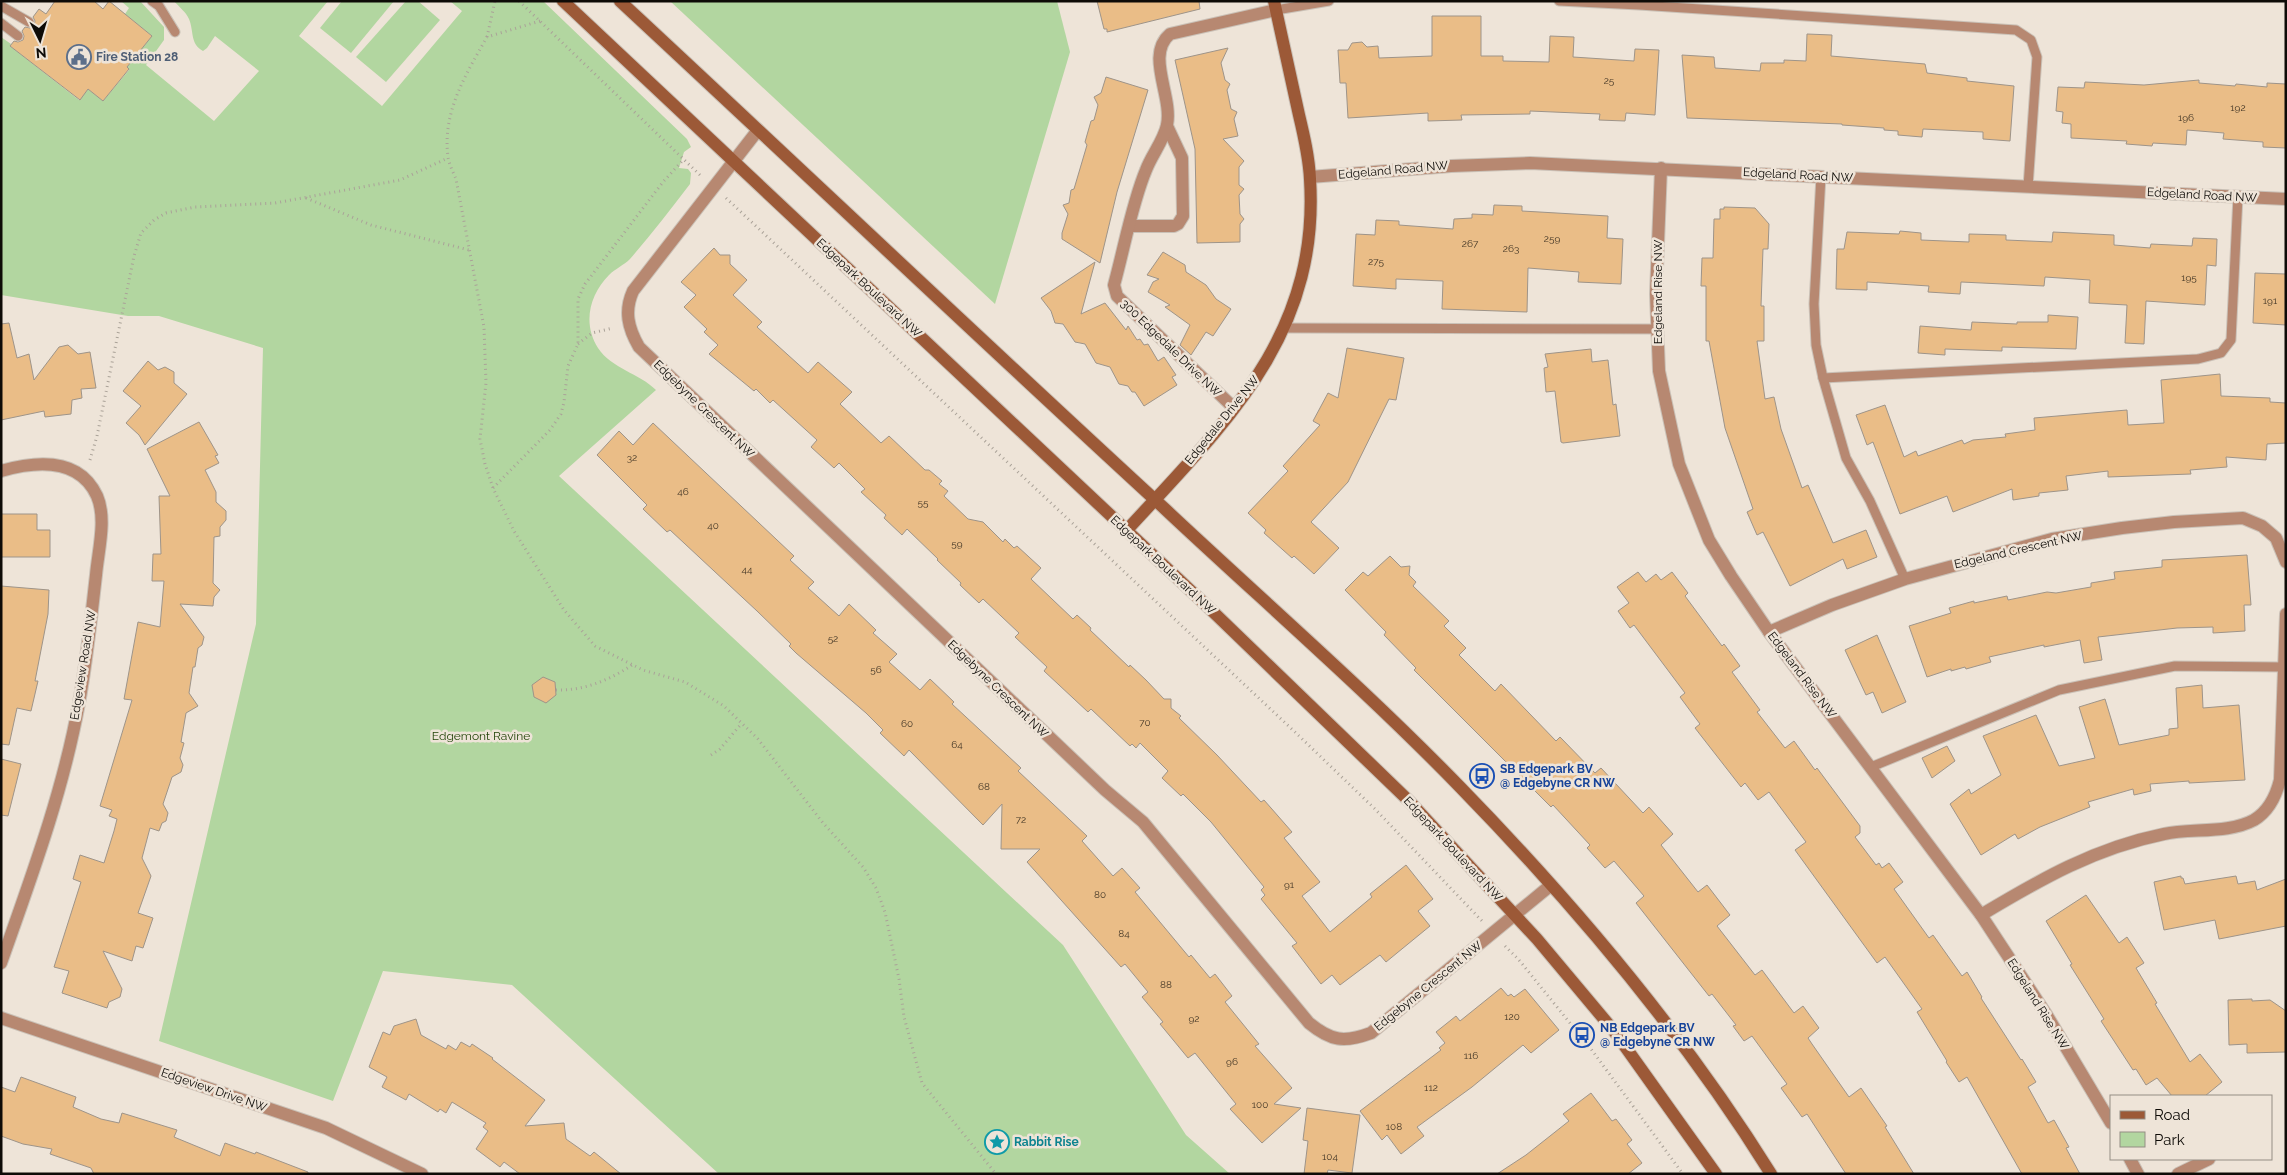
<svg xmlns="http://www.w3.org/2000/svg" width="2287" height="1175" font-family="Raleway,sans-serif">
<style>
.green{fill:#b2d6a0}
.building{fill:#eabd87;stroke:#9e9489}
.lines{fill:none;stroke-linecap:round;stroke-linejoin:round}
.lane-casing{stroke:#cac1b7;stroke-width:11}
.street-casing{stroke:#cac1b7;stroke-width:14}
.secondary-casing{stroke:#cac1b7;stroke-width:14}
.path{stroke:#aaa298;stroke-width:3;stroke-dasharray:1 4;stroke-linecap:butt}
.lane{stroke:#b78871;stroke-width:9}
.street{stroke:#b78871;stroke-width:12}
.secondary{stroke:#9c5937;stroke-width:12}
.labels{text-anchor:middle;stroke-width:5;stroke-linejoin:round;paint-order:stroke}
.number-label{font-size:10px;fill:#453827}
.service-label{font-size:12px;font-weight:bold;fill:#4e5e75;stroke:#eee4d8;text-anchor:start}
.street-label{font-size:12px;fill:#0e0b07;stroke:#eee4d8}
.park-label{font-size:12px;fill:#224409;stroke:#eee4d8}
.transit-label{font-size:12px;font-weight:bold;fill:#164399;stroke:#eee4d8;text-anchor:start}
.culture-label{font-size:12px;font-weight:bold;fill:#0d838f;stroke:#eee4d8;text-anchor:start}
</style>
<rect width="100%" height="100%" fill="#eee4d8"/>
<g class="green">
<path d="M121,1H140L164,27V40L146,65L214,121L259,71L215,36L207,48L203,51C190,44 194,31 189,19C186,12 179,7 174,1H328L299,36L382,106L462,11L450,1H543L687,139L691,147L684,152L679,168L688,169L691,173L690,184C671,209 651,235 630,259C624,265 615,269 609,275C590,294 582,323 598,348C612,369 639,373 656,390L559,476L1063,945L1186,1135L1230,1174H719L512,985L383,971L333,1101L159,1041L256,624L263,348L159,316H128L1,295V37L11,44L10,46L79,100L88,89L103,101L129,70L127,67L152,36L125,14L129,8Z"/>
<path d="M342,1H394L351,53L320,28Z"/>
<path d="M406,1H418L440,20L386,82L356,57Z"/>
<path d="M670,1H1057L1070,52L995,304Z"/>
</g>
<g class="building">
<path d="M55,1H94L103,9L109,1L152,36L127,67L129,69L103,101L88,89L80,100L10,46L14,41L18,42L23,40L24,36L22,31L25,27L30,28L34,25L35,21L33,17L39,9L46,14Z"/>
<path d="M1097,1H1199L1200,9L1107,32V29H1104Z"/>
<path d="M1432,16H1481V56H1503V61L1549,62L1550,36L1574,37L1573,57L1634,61L1635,49L1659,50L1655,115L1626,113L1625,121L1599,120L1600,114L1530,111V114L1461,115L1462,120L1428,121V113L1348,118L1346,83H1340L1338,50H1348L1352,43L1362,42L1367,47L1378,46L1379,58L1432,56Z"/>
<path d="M1807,34L1832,35L1831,56L1925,64L1927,73L1967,78V81L2014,86L2010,141L1983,139V132L1923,129L1922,137L1898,135V131L1884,130V128L1842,125V124L1687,118L1682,55L1714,57L1715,68L1760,71L1761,63H1784V60L1806,61Z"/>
<path d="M1228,48L1221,63L1225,80L1230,84L1227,90L1231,109L1237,112L1234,119L1238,136L1223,139L1244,161L1239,167V185L1244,189L1239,195L1240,214L1244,219L1240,224V242L1197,243L1195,149L1175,60Z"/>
<path d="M1106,77L1148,90L1117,192L1100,263L1062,239V233L1068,214L1063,205L1069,203L1071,190L1074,189L1087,145L1085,142L1091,121L1094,120L1098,105L1094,97L1101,93Z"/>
<path d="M2199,80V83L2235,86L2236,84L2267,87V83L2286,84V148L2263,147V142L2223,139L2224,133L2187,130L2186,145L2153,143L2152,146L2126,144L2127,141L2071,138V124L2062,123L2063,112L2056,111L2058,87L2084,88L2085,82L2144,85Z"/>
<path d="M1494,205L1522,206V211L1608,216L1607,238L1623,239L1621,284L1578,282L1579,272L1528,268L1527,312L1442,309L1443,281L1396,279V289L1353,286L1356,234L1375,235L1376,220L1399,221V225L1453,229L1454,219L1472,218V214L1493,215Z"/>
<path d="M1724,207L1755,208L1769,224L1768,249H1763L1761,306H1764V341H1757L1765,399L1774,397L1781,429L1802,488L1808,485L1833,543L1866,530L1877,557L1847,569L1843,559L1790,586L1763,532L1757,535L1747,512L1753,509L1725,428L1709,341H1706V286H1701L1702,258H1713L1714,219H1720V209H1724Z"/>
<path d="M1900,231L1921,233V240L1969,242V234L2006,235V240L2052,242L2053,232L2114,235V245L2150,248L2151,244L2192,246L2193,238L2217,239L2216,266L2207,265L2205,305L2146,301L2144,344L2125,343L2127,305L2089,303L2090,280L2045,277L2044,286L1961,282L1960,294L1928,292L1929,286L1867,282V290L1836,289L1837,249H1844L1847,232L1899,234Z"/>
<path d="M714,248L720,255H730V264L747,280L733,295L762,322L757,327L808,373L818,362L852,392L840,404L881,443L889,436L925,470H929L942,481L939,484L948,491L944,496L968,519L983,522L1003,542L1005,539L1014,548L1017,546L1041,568L1031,579L1073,619L1077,615L1091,628L1090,630L1129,667L1130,665L1146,680L1164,699H1171V708L1181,716L1179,718L1217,755L1261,802L1264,800L1292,832L1284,838L1320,882L1302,896L1330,932L1372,897L1370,894L1406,865L1433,899L1418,911L1430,926L1386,962L1380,955L1340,985L1332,975L1321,984L1292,946L1297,943L1261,899L1265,895L1261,890L1264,887L1211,822L1183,794L1181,796L1162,778L1168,771L1140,743L1136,748L1132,744L1130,746L1091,709L1088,712L1044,671L1047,667L1015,637L1019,633L983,599L979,603L960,585L961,583L937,560L938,559L907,529L902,535L884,518L886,515L861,492L865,489L839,463L834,468L811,447L817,440L773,400L770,403L756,389L754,391L709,354L718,345L704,332L707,329L684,307L696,295L681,282Z"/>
<path d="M1163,252L1185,265L1186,272L1206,285L1216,299L1231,309L1213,336L1206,332L1191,355L1180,345L1190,325L1165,307L1170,305L1148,292L1153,282L1159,279L1147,275Z"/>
<path d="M1095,262L1081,314L1105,303L1126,330L1128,326L1137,340L1140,339L1144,345L1148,344L1158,361L1164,357L1176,375L1172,377L1177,385L1144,406L1135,392H1132L1128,386L1119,384L1110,367L1096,363L1085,344L1075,342L1063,324L1055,323L1051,311L1041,298Z"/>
<path d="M2255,273L2286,274V325L2253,323Z"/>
<path d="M2048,315L2078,317L2076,349L2002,347V351L1945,349V355L1918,353L1920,326L1971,330L1972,322L2017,324V322H2048Z"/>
<path d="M9,323L17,358L29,354L34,380L59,347L68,345L78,354L90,352L96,388L81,389L82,398L72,400L71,414L45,417L44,411L1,420V324Z"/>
<path d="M1347,348L1404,358L1396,400L1389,399L1348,482L1311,522L1339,548L1314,574L1294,556L1292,558L1264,533L1266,530L1248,513L1288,471L1283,466L1320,425L1313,421L1328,393L1338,398Z"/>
<path d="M1591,349L1592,362L1608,360L1613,405L1616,404L1620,436L1563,443L1561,442L1555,391L1546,392L1544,368L1548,367L1545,354Z"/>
<path d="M148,361L158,370L165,367L174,372V383L187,394L145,445L139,435L126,423L141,406L123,391Z"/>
<path d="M2220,374L2221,396L2270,398V402L2286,403V443L2267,444L2266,460L2226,457L2227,467L2190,470L2191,474L2108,477V471L2066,476L2068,490L2039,493V496L2013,500L2012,489L1953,512L1947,496L1900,514L1873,442L1867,445L1856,415L1885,405L1904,457L1916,451L1918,456L1962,440L1964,444L1973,440L2006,437L2005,434L2035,430L2034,418L2127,410L2128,425L2164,423L2161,380Z"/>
<path d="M199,422L218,455L215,456L219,463L205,470L216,492V502L226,511V520L220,527V536L214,537L213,583L220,590L214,597L213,606L180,604L204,637L202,645L198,648L195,667H193L189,693L198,706L186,713L181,742L184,743L180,758L183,765L181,772L172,777L163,804L168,813L166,821L162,823L159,831L150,828L142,858L151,876L138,913L153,918L143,948L136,946L132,961L103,951L122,989L120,997L109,1002L107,1008L62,993L69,971L54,967L81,882L73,879L80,855L104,863L114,831L117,819L109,816L112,810L100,806L132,700L124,699L138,622L160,627L164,581H152L153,554H161L159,496H170L147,449Z"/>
<path d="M653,423L794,556L790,560L814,582L808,588L839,616L849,604L876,630L873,633L897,654L889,662L920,690L930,679L954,702L952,704L1021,768L1018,771L1087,836L1082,841L1113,876L1122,868L1140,888L1135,892L1189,957L1191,955L1210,978L1215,974L1232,996L1225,1002L1259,1044L1255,1046L1292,1088L1274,1104L1301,1108L1262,1143L1230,1109L1236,1104L1195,1053L1188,1058L1160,1024L1163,1022L1142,997L1148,992L1125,964L1121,967L1027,862L1040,849H1001L1002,804L983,825L909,750L904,756L880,733L883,730L866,713L796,653L789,646L791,644L757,611L670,530L667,532L643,509L647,505L597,455L619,431L633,445Z"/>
<path d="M1,514H37V530H50V557H1Z"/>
<path d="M2247,555L2251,605H2244L2245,631L2213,633V627L2177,628L2098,637L2102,660L2084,663L2080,640L2044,647V645L1989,657L1991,662L1966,669L1965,667L1951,671V669L1927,677L1909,626L1951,613L1949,608L1974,601V603L2007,596L2008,600L2047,592L2056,593L2091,587V583L2115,579L2114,572L2162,567V560Z"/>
<path d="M1390,556L1401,567L1410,566L1409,575L1416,582L1413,586L1449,621L1444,626L1466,648L1459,655L1495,691L1501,684L1556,741L1560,737L1595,773L1601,768L1643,813L1649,807L1673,834L1661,845L1698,892L1707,885L1730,915L1717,926L1755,975L1762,970L1794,1013L1803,1006L1819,1028L1808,1038L1812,1044L1849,1097L1861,1088L1887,1126L1885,1127L1914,1174H1846L1807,1114L1802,1117L1781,1088L1787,1084L1752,1036L1744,1041L1733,1026L1736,1025L1712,994L1709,996L1636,903L1644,896L1614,861L1605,868L1587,848L1590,845L1553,805L1551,807L1414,670L1416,668L1384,635L1386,632L1345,590L1363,572L1368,576Z"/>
<path d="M1638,572L1646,582L1656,574L1661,580L1672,572L1688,593L1685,596L1722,646L1724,644L1740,666L1732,672L1760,710L1757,712L1785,748L1794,741L1815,770L1817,768L1860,826V833L1855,837L1876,865L1879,863L1882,868L1889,863L1903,882L1894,889L1929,938L1933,935L1962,976L1967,972L1982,997L1981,998L2021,1060L2022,1059L2036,1082L2028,1087L2048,1123L2054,1120L2069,1147L2066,1148L2080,1174H2022L1967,1077L1959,1082L1946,1062L1947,1061L1917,1012L1922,1009L1885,957L1877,963L1795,850L1806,842L1769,792L1758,800L1745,783L1741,787L1695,728L1700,724L1680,697L1685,693L1634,625L1630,628L1618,611L1629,603L1617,587Z"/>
<path d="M1,586L49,590L48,614L35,681H38L31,711L17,708L9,745L1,744Z"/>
<path d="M1877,635L1906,702L1882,713L1873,692L1866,695L1845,650Z"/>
<path d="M543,677L555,682L556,695L546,703L534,697L532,685Z"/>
<path d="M2202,685L2203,708L2239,705L2245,780L2189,783V781L2150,784L2151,791L2134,795L2133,789L2088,802L2090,807L2040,827L2018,839L2015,834L1981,855L1950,804L1969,789L1971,794L2001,775L1983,736L2036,715L2059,766L2095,758L2079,707L2105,699L2119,745L2169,735V729L2178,728L2176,688Z"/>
<path d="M1947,746L1955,761L1932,778L1922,758Z"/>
<path d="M1,759L21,764L8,816L1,815Z"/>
<path d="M2181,876V878H2183L2185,884L2236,876L2238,884L2255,881L2257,890L2286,879V926L2219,939L2215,920L2164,930L2154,882Z"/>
<path d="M2086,895L2119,943L2127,937L2144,963L2136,968L2157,1003L2155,1004L2190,1062L2200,1054L2222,1082L2205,1096H2172L2157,1078L2146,1085L2136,1069L2133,1070L2101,1021L2104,1019L2070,965L2072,964L2046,921Z"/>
<path d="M1501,988L1508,996L1511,994L1514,997L1525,989L1559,1030L1531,1053L1523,1045L1472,1087L1417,1127L1424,1136L1401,1154L1387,1135L1382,1140L1360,1111L1441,1050L1439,1048L1445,1043L1436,1032L1456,1016L1460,1021Z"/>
<path d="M2252,999V1001L2270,1000L2286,1011V1052L2247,1053V1044L2229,1045L2228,1000Z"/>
<path d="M416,1019L421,1035L446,1049L448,1045L456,1050L461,1042L470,1047L472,1044L493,1058L492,1059L545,1100L525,1126L564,1123L566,1139L590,1156L594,1152L621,1174H520L504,1162L500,1167L476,1149L488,1131L483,1127L486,1123L452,1102L446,1113L440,1109L438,1112L409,1094L406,1100L382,1087L387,1077L369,1067L383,1032L390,1035L394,1026Z"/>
<path d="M21,1077L76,1097L73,1107L101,1119L119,1123L122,1113L177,1130L174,1137L220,1156L225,1143L255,1154L256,1152L308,1172V1174H94L91,1168L50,1154L52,1149L23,1144L1,1136V1087L15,1092Z"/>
<path d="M1591,1093L1612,1121L1616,1119L1632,1140L1627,1144L1642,1163L1628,1174H1497L1526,1155L1569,1121L1563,1114Z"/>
<path d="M1307,1108L1360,1115L1352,1173L1328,1170L1327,1174H1304L1308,1141L1303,1140Z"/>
</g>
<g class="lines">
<defs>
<g id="lane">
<path d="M152,1L159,6L175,32"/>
<path d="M1559,1L1639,5L2016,30L2031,40L2037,57L2028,187"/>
<path d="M1,6L29,22"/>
<path d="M1276,10L1329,1"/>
<path d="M1,23L18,36"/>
<path d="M1821,176L1814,304L1816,345L1823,378L1846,458L1870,501L1905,579"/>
<path d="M1285,328L1656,329"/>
<path d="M1823,378L2198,359L2221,353L2231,340L2238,196"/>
<path d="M1871,767L2059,690L2175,666L2283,667"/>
</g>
<g id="street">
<path d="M758,130L633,291C624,311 628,328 639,347L1105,790L1143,822L1309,1023C1331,1041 1344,1043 1371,1033L1551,885"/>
<path d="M1661,168L1656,294L1659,371L1679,464L1709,540L1731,576L1769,632L1981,915L2046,1014L2111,1123"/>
<path d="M1310,177L1451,166L1530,163L2286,199"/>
<path d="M1130,226H1174L1178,224L1183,216L1182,158L1167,126"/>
<path d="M1234,408L1117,296L1114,285C1124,249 1132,203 1146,170C1151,156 1164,140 1167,125C1173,96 1145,55 1170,34L1276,10"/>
<path d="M1,471C36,461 79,457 97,496C107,519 98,551 96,575C91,618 87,660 79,703C63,792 31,878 1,963"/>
<path d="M1769,632L1832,605L1905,579L2052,539L2122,528L2174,522L2243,518L2262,526L2276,538L2286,562"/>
<path d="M1981,915C2041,879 2095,848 2164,834C2192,828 2228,834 2254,820C2269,811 2276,796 2280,780L2286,614"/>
<path d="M1,1018L326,1128L422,1174"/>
<path d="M2130,1159L2138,1174"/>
<path d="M2178,1174L2209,1159"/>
</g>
<g id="secondary">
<path d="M563,1L1206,605L1409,801L1537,939L1614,1031L1716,1174"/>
<path d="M620,1C802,170 982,341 1165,509C1263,601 1367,691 1460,787C1575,905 1684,1034 1771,1174"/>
<path d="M1126,531C1224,424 1320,336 1310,179C1309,157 1304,136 1299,115C1291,77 1282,39 1274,1"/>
</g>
</defs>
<use href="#lane" class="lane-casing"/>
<use href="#street" class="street-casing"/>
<use href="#secondary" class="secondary-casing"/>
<g class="path">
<path d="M519,1L701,176"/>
<path d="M540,21L487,37C466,74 442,112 448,157C449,164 453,172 456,179L484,327L486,383L480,439L485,464L493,488L514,531L564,610L595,646L643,670L685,682L724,706L758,739L823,823L863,867L876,888L885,912L899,979L904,1017L922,1083L996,1174"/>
<path d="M487,37L495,1"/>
<path d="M306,198L371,225L469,250"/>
<path d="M726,198L1296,733L1375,809L1482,921"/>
<path d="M578,344L592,333L613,328"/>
<path d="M90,460L97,436L134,256L141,233L154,220L166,213L195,207L275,203L400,180L448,158"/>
<path d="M493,488L550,430L561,414L564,402L568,366L578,344V299L585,284L663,182L684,159"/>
<path d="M556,690C583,691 610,680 632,665"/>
<path d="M711,755L720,749L742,723"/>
<path d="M1505,946L1519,960L1591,1049L1683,1174"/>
</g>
<use href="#lane" class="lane"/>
<use href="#street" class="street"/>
<use href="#secondary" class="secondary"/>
</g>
<defs>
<symbol id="civic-ring" viewBox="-11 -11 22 22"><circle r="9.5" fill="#eee4d8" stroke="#5c6f8a" stroke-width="1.5"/><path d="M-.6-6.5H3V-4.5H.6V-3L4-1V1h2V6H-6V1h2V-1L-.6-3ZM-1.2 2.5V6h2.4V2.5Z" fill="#5c6f8a"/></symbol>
<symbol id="bus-ring" viewBox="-11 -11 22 22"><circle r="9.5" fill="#eee4d8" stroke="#1a4fb4" stroke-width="1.5"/><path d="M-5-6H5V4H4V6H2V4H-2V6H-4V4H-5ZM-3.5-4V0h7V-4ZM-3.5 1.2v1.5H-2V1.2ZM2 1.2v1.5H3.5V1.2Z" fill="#1a4fb4"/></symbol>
<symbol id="sight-ring" viewBox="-11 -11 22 22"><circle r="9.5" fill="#eee4d8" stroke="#0f9aa8" stroke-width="1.5"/><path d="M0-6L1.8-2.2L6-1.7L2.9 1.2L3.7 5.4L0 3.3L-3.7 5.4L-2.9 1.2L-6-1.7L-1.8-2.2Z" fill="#0f9aa8"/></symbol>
</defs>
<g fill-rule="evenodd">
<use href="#civic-ring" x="65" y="43" width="28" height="28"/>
<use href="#bus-ring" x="1468" y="762" width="28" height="28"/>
<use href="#bus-ring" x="1568" y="1021" width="28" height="28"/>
<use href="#sight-ring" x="983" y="1128" width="28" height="28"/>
</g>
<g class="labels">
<g class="number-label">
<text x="1609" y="84">25</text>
<text x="2238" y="111">192</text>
<text x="2186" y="121">196</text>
<text x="1552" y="242">259</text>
<text x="1470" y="247">267</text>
<text x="1511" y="252">263</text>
<text x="1376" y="265">275</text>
<text x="2189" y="281">195</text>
<text x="2270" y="304">191</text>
<text x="632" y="461">32</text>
<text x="683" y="495">46</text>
<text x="923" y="506">55</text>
<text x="713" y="529">40</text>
<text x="957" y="547">59</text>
<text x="747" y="573">44</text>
<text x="833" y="642">52</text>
<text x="876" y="673">56</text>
<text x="1145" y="726">70</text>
<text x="907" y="727">60</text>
<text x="957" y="748">64</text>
<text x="984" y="790">68</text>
<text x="1021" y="823">72</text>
<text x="1289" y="888">91</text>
<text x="1100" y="898">80</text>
<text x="1124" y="937">84</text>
<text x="1166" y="988">88</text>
<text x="1512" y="1020">120</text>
<text x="1194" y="1022">92</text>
<text x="1471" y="1059">116</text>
<text x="1232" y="1065">96</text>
<text x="1431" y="1091">112</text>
<text x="1260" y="1108">100</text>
<text x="1394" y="1130">108</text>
<text x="1330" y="1160">104</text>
</g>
<g class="service-label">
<text x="96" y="61">Fire Station 28</text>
</g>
<g class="street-label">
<text transform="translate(1393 170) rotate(-5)" y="4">Edgeland Road NW</text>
<text transform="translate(1798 175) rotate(3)" y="4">Edgeland Road NW</text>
<text transform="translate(2202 195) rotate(3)" y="4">Edgeland Road NW</text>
<text transform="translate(869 288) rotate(43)" y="4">Edgepark Boulevard NW</text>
<text transform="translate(1658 292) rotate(-90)" y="4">Edgeland Rise NW</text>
<text transform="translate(1171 348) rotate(44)" y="4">300 Edgedale Drive NW</text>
<text transform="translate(704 409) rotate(44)" y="4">Edgebyne Crescent NW</text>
<text transform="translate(1222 420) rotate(-51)" y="4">Edgedale Drive NW</text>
<text transform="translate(2018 550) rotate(-13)" y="4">Edgeland Crescent NW</text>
<text transform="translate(1163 565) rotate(43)" y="4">Edgepark Boulevard NW</text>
<text transform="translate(83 665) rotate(-81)" y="4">Edgeview Road NW</text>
<text transform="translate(1802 675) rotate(53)" y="4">Edgeland Rise NW</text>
<text transform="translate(998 689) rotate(44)" y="4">Edgebyne Crescent NW</text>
<text transform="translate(1453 849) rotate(47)" y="4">Edgepark Boulevard NW</text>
<text transform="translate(1428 986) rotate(-39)" y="4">Edgebyne Crescent NW</text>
<text transform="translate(2038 1004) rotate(58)" y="4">Edgeland Rise NW</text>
<text transform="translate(214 1090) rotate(19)" y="4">Edgeview Drive NW</text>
</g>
<g class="park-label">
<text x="481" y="740">Edgemont Ravine</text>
</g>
<g class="transit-label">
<text x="1500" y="773">SB Edgepark BV<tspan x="1500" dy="14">@ Edgebyne CR NW</tspan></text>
<text x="1600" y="1032">NB Edgepark BV<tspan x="1600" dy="14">@ Edgebyne CR NW</tspan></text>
</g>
<g class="culture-label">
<text x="1014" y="1146">Rabbit Rise</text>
</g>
</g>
<rect width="2287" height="1175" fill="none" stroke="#0e0b07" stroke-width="5"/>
<rect x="2110" y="1095" width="162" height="65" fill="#eee4d8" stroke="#948d84"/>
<rect x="2120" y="1111" width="25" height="8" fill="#9c5937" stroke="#948d84"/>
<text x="2154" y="1120" font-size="15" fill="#0e0b07">Road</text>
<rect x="2120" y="1132" width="25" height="15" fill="#b2d6a0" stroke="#948d84"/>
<text x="2154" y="1145" font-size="15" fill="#0e0b07">Park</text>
<g transform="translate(40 40) rotate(175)" stroke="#eee4d8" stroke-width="4" paint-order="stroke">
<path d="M0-4L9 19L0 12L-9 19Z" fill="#0e0b07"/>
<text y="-8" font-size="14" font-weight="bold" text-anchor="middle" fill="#0e0b07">N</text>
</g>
</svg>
